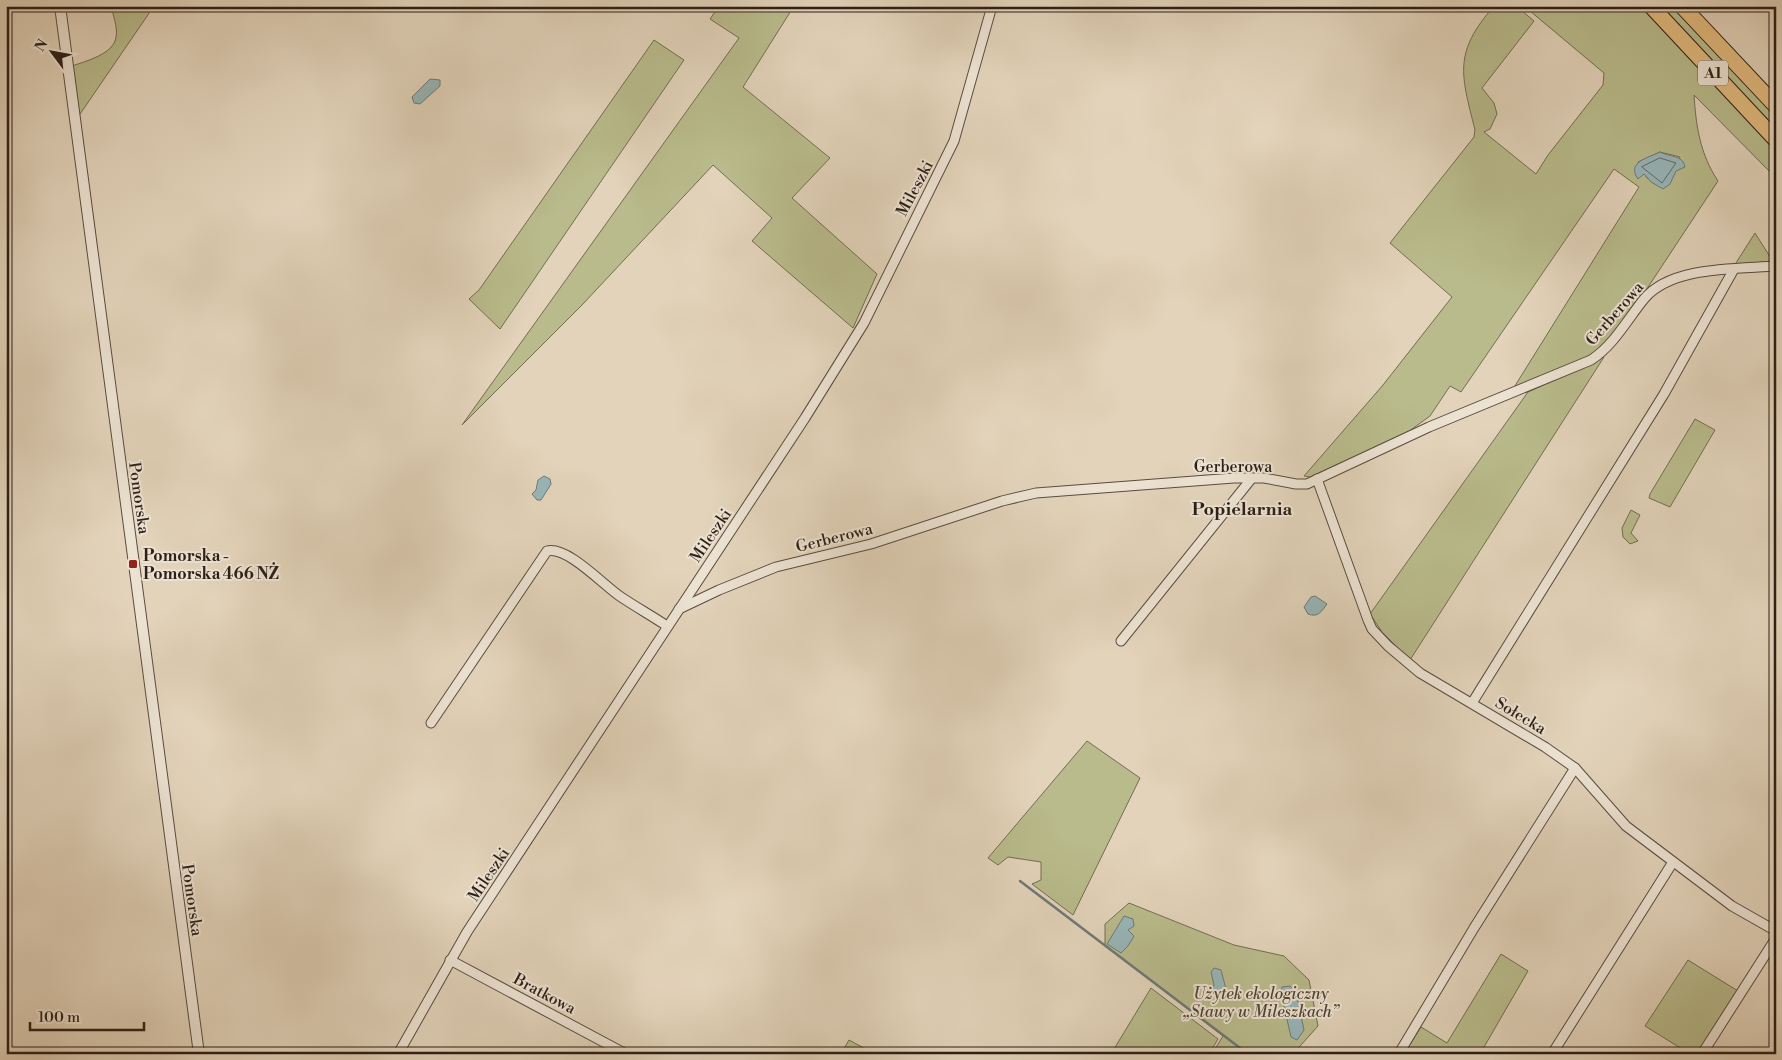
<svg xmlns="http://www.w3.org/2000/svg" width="1782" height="1060" font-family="'Libre Bodoni',serif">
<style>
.green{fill:#b9bb8c;stroke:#736d52;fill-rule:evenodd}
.water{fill:#98b6b9;stroke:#6d7a78}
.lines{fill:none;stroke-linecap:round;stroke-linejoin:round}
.shore{stroke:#626a68;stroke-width:1}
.stream{stroke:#6d7a78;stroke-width:2.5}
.minor-casing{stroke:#5a4c40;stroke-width:11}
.tertiary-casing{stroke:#5a4c40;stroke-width:12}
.motorway-casing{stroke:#2d1f17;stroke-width:17}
.minor{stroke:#ece2d2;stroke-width:9}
.tertiary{stroke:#ece2d2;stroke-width:10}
.motorway{stroke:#e1ba7d;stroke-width:15}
.poi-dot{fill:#8f2418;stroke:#ece2d2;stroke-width:2}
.labels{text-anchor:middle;stroke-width:4;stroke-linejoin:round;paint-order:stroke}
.shield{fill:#ece2d2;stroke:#665a4f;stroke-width:1}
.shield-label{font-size:15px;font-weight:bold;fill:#2d1f17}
.street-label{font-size:16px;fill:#2d1f17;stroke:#ece2d2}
.poi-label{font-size:16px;font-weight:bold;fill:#2d1f17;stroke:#ece2d2;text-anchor:start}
.park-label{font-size:16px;font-style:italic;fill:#504634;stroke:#ece2d2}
.neighbourhood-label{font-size:18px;font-weight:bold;fill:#2d1f17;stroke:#ece2d2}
</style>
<rect width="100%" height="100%" fill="#e2d3ba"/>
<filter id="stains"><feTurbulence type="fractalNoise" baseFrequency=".004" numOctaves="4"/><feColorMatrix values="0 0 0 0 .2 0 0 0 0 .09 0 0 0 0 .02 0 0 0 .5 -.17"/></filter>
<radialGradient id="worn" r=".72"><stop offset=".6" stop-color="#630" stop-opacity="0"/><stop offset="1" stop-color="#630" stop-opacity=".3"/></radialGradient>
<g class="green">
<path d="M111,6H154L78,117L72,66C86,61 114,54 116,37C118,28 113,15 111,6Z"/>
<path d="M719,6H794L743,87L830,158L792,198L877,274L853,328L752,241L772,218L713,165L582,305L462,425L739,38L710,19Z"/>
<path d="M1494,6H1516L1534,21L1482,88L1494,103L1497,114L1490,129L1484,132L1536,174L1548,155L1603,85L1604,73L1524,6H1641L1776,151V178L1694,95C1696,126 1700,154 1718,181L1631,313L1607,343L1589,357L1513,389L1639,187L1614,169L1461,392L1450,386L1430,416L1408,432L1310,477L1304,476L1383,385L1452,297L1390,243L1474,137L1475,130C1461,74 1453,53 1494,6ZM1660,152L1680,157L1670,183L1647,178L1638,162Z"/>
<path d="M1658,6H1676L1776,113V132Z"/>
<path d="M654,40L684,60L500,329L469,299L479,290Z"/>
<path d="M1755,233L1774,263L1734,266Z"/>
<path d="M1604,357L1410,660L1382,632L1370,614L1528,392Z"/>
<path d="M1695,419L1715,430L1670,507L1649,498L1650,494Z"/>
<path d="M1631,510L1640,515L1631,533L1638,541L1630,544L1623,537L1622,528Z"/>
<path d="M1087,741L1140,778L1073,915L1032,884L1041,880V862L1008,857L998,865L988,858Z"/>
<path d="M1129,903L1234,945L1284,956L1309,980L1318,1026L1293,1054H1212L1223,1036L1105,945V924Z"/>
<path d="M1501,954L1528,971L1480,1054H1404L1421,1027L1447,1043Z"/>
<path d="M1688,960L1738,991L1697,1054H1690L1645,1026Z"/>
<path d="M1151,988L1218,1039L1209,1054H1111Z"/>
<path d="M849,1040L875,1054H841Z"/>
</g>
<g class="water">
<path d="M430,79L440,80V86L420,104L414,103L412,97Z"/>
<path d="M1660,152C1670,157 1683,155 1685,167L1676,171L1670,184L1663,189L1651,182L1644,174L1638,179C1626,162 1648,158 1660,152Z"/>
<path d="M544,476L550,479L551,484L541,500H537L532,494L536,490L538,480Z"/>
<path d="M1315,596L1327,604C1322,611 1318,618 1308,614L1304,607L1311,597Z"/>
<path d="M1124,916L1133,919L1134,926L1128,930L1134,936L1128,946L1121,953L1107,944Z"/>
<path d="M1214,968L1221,970L1227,993L1224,998L1219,1000L1212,992L1214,985L1211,972Z"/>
<path d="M1290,986L1296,992L1304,1030L1297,1040L1291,1037L1281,993L1282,987Z"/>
</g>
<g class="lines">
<path class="shore" d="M1660,158L1676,163L1662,183L1642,167Z"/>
<path class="stream" d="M1020,881L1248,1054"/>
<defs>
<g id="minor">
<path d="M1317,479L1368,620L1372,629L1388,646L1420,673L1545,747L1575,768L1626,826L1732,906L1776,931"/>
<path d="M679,609L719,590L776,567L871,544L1002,501L1036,493L1234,478H1264L1296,484H1307L1429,427L1591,360C1614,345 1627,320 1644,299C1671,266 1736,269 1776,266"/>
<path d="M1121,641L1252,478"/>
<path d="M1472,703L1664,394L1734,269"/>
<path d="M431,723L547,551C568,546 604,586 621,597C636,607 652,616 667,626"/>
<path d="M450,960L626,1054"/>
<path d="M1401,1050L1474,928L1575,768"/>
<path d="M398,1054L467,932L805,418L864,323L954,141L992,6"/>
<path d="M1552,1054L1673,862"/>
<path d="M1702,1054L1776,938"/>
</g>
<path id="tertiary" d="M60,6L199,1054"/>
<g id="motorway">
<path d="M1651,6L1776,140"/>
<path d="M1682,6L1776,106"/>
</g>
</defs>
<use href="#minor" class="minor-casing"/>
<use href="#tertiary" class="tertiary-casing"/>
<use href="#motorway" class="motorway-casing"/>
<use href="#minor" class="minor"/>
<use href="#tertiary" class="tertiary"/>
<use href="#motorway" class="motorway"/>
</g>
<rect class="poi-dot" x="128" y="559" width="10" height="10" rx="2.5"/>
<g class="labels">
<rect class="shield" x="1698" y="60.5" width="30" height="25" rx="4"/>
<g class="shield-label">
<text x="1713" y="78">A1</text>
</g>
<g class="street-label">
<text transform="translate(914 188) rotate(-62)" y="6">Mileszki</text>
<text transform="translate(1614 313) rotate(-49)" y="6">Gerberowa</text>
<text x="1233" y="472">Gerberowa</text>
<text transform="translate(140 498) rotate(82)" y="6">Pomorska</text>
<text transform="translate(710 535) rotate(-56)" y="6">Mileszki</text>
<text transform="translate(834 537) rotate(-14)" y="6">Gerberowa</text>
<text transform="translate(1521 715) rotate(31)" y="6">Sołecka</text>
<text transform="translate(488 874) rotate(-56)" y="6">Mileszki</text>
<text transform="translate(193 900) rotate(82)" y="6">Pomorska</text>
<text transform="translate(545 993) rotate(28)" y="6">Bratkowa</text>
</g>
<g class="poi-label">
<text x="143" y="561">Pomorska -<tspan x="143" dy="18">Pomorska 466 NŻ</tspan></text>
</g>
<g class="park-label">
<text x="1261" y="999">Użytek ekologiczny<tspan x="1261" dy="18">„Stawy w Mileszkach”</tspan></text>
</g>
<g class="neighbourhood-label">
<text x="1242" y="515">Popielarnia</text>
</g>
</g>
<rect width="1782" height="1060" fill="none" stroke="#e2d3ba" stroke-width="25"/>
<rect x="8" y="8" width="1767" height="1045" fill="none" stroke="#2d1f17" stroke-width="2.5"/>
<rect x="12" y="12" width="1757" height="1035" fill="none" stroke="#2d1f17"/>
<g transform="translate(52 52) rotate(302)" stroke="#ece2d2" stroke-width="4" paint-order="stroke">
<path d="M0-4L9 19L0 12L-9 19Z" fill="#2d1f17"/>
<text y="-8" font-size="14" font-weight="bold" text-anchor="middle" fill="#2d1f17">N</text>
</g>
<path d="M30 1022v8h114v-8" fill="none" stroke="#2d1f17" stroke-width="2.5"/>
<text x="38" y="1022" font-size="15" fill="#2d1f17" stroke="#ece2d2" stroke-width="4" paint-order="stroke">100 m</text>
<rect width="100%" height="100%" filter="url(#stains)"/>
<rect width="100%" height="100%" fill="url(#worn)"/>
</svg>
